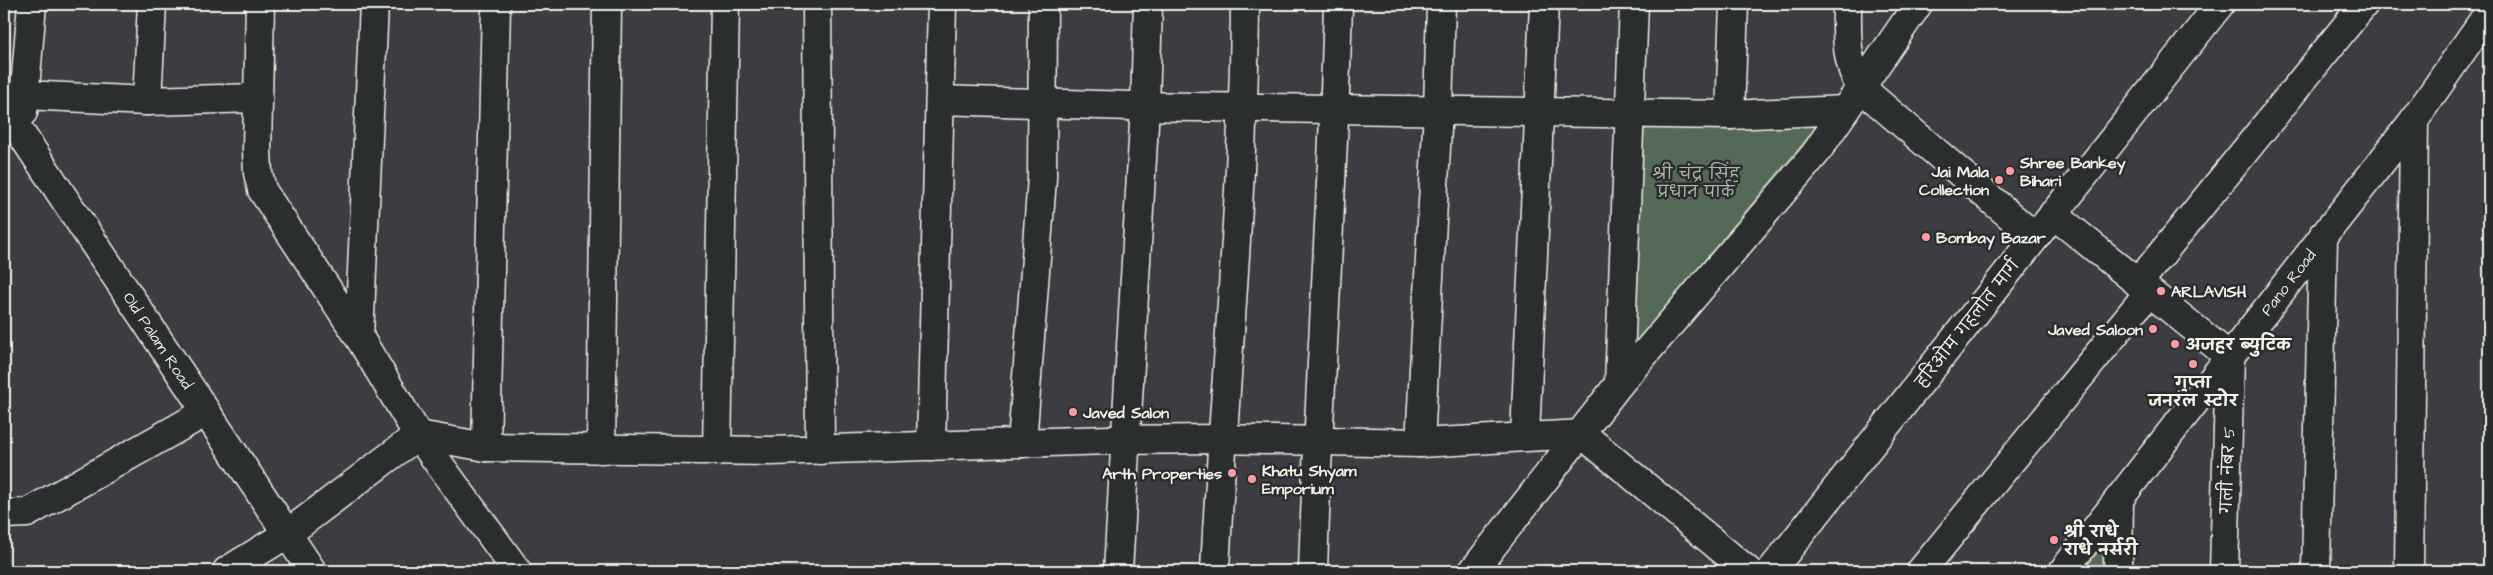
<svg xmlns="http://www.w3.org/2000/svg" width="2493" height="575" font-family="'Architects Daughter','Playpen Sans Deva',sans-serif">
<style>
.green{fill:#556b57;stroke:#a4aea0}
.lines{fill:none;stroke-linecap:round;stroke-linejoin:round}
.minor-casing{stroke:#f4f1e8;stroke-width:31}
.minor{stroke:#2a2d2e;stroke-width:28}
.poi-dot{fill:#ff9aa2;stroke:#2a2d2e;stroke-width:2}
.labels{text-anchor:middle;stroke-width:5;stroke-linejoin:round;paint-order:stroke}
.poi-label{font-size:16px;font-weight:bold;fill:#f4f1e8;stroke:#2a2d2e;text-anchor:start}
.park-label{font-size:16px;fill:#acb5a7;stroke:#2a2d2e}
.street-label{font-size:16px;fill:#f4f1e8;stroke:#2a2d2e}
</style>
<rect width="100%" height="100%" fill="#3c3c42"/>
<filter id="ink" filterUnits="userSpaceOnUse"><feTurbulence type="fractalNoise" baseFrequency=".02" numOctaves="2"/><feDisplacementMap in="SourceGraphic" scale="10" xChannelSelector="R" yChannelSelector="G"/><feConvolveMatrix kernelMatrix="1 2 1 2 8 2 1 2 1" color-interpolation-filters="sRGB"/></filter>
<g filter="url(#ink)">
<g class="green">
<path d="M1820,123L1633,345L1644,129Z"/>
<path d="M2104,545L2103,571H2083Z"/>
</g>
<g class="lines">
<defs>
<g id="minor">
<path d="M260,4L257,150L258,173L262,190L359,337L418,435L517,571"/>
<path d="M817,4L820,450"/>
<path d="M1847,4C1847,36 1845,58 1860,87L2035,237"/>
<path d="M24,95L147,101L258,98"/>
<path d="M940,100L1131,106L1730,115L1845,110"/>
<path d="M147,101L152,4"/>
<path id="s1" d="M4,108L312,571"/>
<path d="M23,112L32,4"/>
<path d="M1730,115L1734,4"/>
<path d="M2053,214L2230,357L2224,571"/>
<path d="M2138,283L2364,4"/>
<path d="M359,337L374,4"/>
<path d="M1619,384L1634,4"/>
<path d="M1525,436L1544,4"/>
<path d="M1022,443L1042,178L1043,4"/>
<path d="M1420,443L1438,110L1441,4"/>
<path d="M931,446L942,4"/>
<path d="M486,447L496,4"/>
<path d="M601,449L607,4"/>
<path d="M717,451L725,4"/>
<path d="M4,514L27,513L206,412"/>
<path d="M227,571L287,534L418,435L486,447L771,451L1110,440L1221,439L1420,443L1582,434L1748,571"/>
<path d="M1118,571L1145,106L1148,4"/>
<path d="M1215,571C1224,382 1244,193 1245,4"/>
<path d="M1313,571C1319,382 1333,193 1338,4"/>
<path d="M1473,571L1619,384L1815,154L1918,4"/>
<path d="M1771,571L2220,4"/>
<path d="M1921,571L2149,292"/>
<path id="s2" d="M2063,571L2414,120L2489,12"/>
<path d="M2118,571L2119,499"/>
<path d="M2316,571L2323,236"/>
<path d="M2409,571L2414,120"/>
</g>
</defs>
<use href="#minor" class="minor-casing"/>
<use href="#minor" class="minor"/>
</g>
</g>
<g class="poi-dot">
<circle cx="2010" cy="171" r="5"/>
<circle cx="1999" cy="180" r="5"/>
<circle cx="1926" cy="237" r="5"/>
<circle cx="2161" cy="291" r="5"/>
<circle cx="2153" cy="329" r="5"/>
<circle cx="2175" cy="344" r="5"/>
<circle cx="2193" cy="364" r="5"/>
<circle cx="1073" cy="412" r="5"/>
<circle cx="1232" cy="473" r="5"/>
<circle cx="1252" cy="479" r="5"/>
<circle cx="2054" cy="540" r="5"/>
</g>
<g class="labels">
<g class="poi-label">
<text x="2020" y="168">Shree Bankey<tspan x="2020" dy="18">Bihari</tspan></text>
<text x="1989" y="177" text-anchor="end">Jai Mala<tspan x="1989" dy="18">Collection</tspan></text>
<text x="1936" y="243">Bombay Bazar</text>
<text x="2171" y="297">ARLAVISH</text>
<text x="2143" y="335" text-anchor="end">Javed Saloon</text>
<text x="2185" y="350">अजहर ब्युटिक</text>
<text x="2193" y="388" text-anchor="middle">गुप्ता<tspan x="2193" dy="18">जनरल स्टोर</tspan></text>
<text x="1083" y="418">Javed Salon</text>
<text x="1262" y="476">Khatu Shyam<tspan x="1262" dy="18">Emporium</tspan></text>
<text x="1222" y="479" text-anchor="end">Arth Properties</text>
<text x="2064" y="537">श्री राधे<tspan x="2064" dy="18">राधे नर्सरी</tspan></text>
</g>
<g class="park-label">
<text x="1696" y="179">श्री चंद्र सिंह<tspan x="1696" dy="18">प्रधान पार्क</tspan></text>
</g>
<g class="street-label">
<text dy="6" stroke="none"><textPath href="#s2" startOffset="366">Pano Road</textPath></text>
<text transform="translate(1967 323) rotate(-52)" y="6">हरिओम गहलोत मार्ग</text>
<text dy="6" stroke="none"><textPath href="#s1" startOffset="279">Old Palam Road</textPath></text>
<text transform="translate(2227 470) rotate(-88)" y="6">गली नंबर 5</text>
</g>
</g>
<rect width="2493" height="575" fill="none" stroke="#2a2d2e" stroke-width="20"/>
<rect x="10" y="10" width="2473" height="555" fill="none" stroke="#f4f1e8" stroke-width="2" filter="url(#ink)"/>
</svg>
